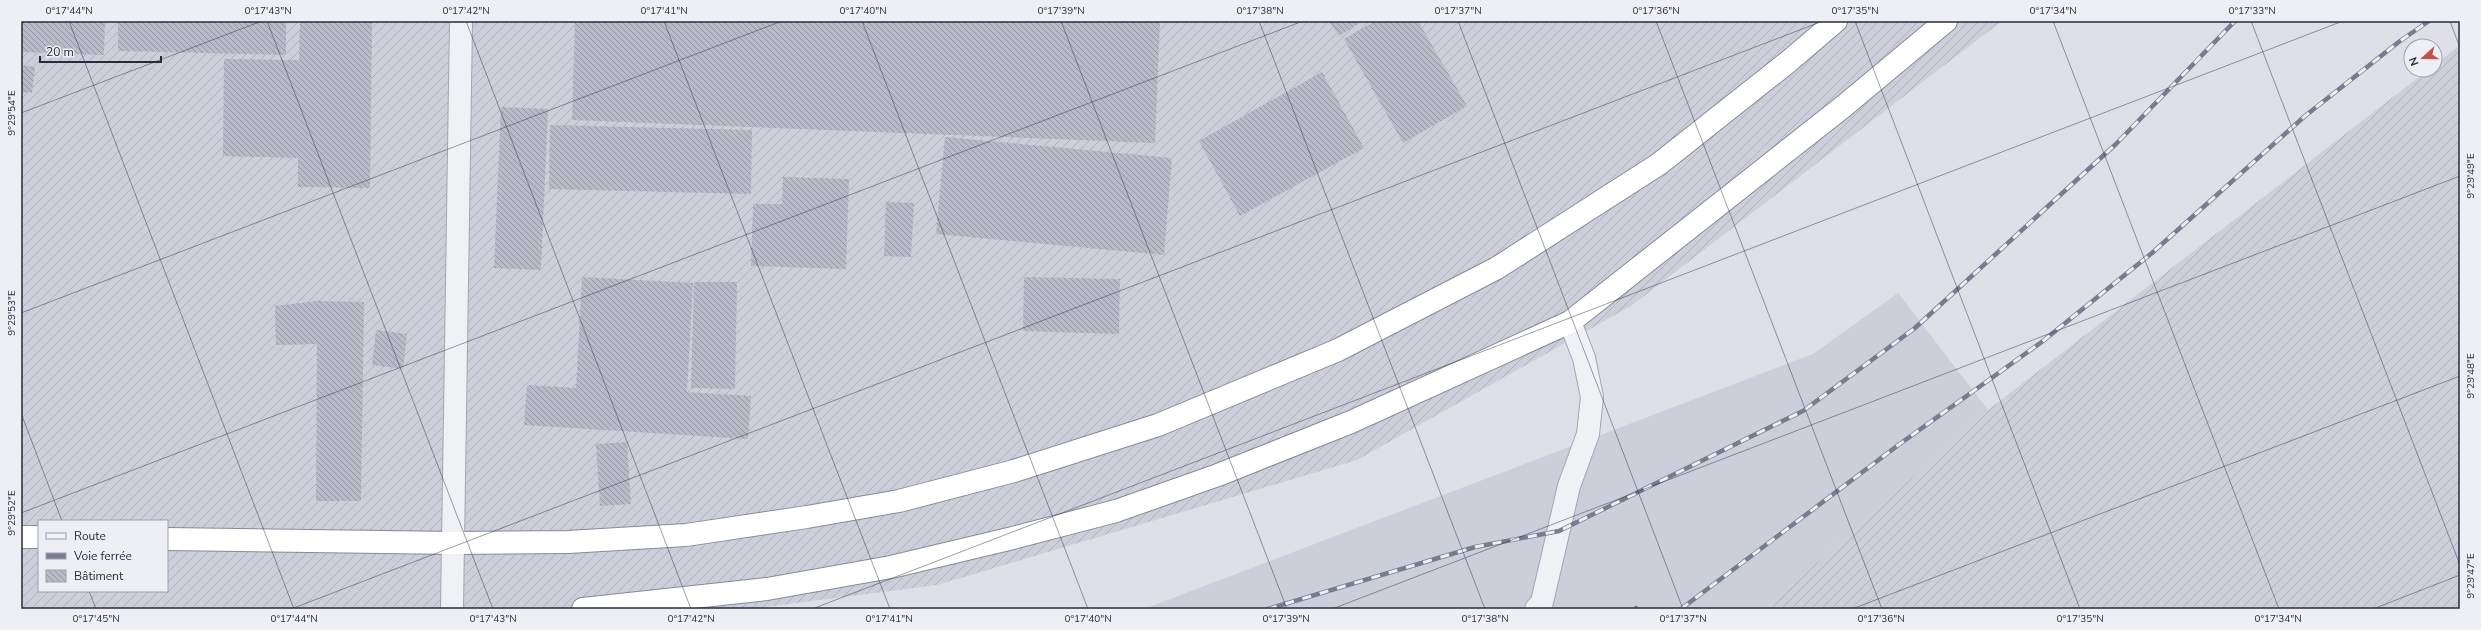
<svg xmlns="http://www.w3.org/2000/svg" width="2481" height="630" font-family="'Nunito Sans',sans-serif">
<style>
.built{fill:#ccced9}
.industrial{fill:url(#industrial-furrows);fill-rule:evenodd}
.building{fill:url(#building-back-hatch)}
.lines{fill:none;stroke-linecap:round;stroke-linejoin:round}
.minor-casing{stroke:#a3a5b1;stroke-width:24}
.highway-casing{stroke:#868a9d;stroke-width:24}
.minor{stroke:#f0f1f5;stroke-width:22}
.highway{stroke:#fff;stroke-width:22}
.rail-casing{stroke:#787c90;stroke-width:4.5}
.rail{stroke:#edeff5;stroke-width:3;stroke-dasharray:9;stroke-linecap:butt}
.ticks{fill:none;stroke:#272b3d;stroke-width:1;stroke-opacity:0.45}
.neatline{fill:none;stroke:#272b3d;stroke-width:1.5}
.ticks-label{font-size:10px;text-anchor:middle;fill:#272b3d}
</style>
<defs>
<pattern id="industrial-furrows" width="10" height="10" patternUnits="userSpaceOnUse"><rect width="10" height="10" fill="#ccced9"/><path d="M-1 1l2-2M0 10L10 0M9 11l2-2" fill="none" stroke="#afb1bb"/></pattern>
<pattern id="building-back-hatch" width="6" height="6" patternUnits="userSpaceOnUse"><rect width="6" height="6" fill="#b8bac7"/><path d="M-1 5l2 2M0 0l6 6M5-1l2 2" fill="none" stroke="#9697a3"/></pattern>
</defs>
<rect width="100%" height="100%" fill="#dedfe7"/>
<path class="built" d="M1898,293L1988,410L1765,609H1144L1813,354Z"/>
<g class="industrial">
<path d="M21,21H2002L1631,306L1357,460L937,585L750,609H21ZM39,521H167V591H39Z"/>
<path d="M2460,45V609H1765L1988,410L2428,70H2435V65Z"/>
</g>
<g class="building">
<path d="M21,21H105L104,55L21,52Z"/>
<path d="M118,21H286V55L118,51Z"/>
<path d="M300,21H372L370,188L298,187V158L223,156L224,59L299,60Z"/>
<path d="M575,21H1160L1155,143L572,120Z"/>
<path d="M1329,21H1363L1339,36Z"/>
<path d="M1375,21H1418L1467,106L1403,143L1344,39Z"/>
<path d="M21,65L35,67L32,93L21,92Z"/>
<path d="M1322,72L1364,148L1240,216L1199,141Z"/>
<path d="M501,107L548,109L541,270L494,268Z"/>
<path d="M550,125L752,130L751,194L549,189Z"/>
<path d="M945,137L1172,158L1164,255L936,234Z"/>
<path d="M783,177L849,179L846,269L751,266L753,204H782Z"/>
<path d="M886,202L914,203L911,257L884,256Z"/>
<path d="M582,277L693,283L687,392L751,396L748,439L524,425L527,385L576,388Z"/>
<path d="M1024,277L1120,279L1119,334L1023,331Z"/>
<path d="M694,282H737L735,389L691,388Z"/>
<path d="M317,301L364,302L361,501H316L317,344L276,345L275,306Z"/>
<path d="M376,330L407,334L403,369L372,365Z"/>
<path d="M627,442L631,504L600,506L596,444Z"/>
</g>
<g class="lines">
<defs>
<g id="minor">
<path d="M452,609L461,21"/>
<path d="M1536,609L1542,602L1569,486L1588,434L1592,397L1584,358L1570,322"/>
</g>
<g id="highway">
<path d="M21,537H39"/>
<path d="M167,539L455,543L568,542L686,535L807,517L899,501L1014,471L1158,425L1338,350L1497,268L1659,164L1788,62L1836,21"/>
<path d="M583,609L767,589L891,567L1013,538L1116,511L1218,475L1351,422L1570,322L1844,106L1946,21"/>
</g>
</defs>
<use href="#minor" class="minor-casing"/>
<use href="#highway" class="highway-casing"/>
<use href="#minor" class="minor"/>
<use href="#highway" class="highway"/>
<defs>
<g id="rail">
<path d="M1268,609L1475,547L1559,531L1803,411L1915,328L2116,144L2235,21"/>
<path d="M1635,609L1636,608"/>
<path d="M1681,609L1897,446L2043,341L2152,253L2305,116L2400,41L2429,21"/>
</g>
</defs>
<use href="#rail" class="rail-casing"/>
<use href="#rail" class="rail"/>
</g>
<path class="ticks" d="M69,21L294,609M267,21L493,609M466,21L691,609M664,21L890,609M862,21L1088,609M1061,21L1287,609M1259,21L1485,609M1458,21L1683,609M1656,21L1882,609M1855,21L2080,609M2053,21L2279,609M2251,21L2460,565M2450,21L2460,48M21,113L262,21M21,313L782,21M21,413L62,521M21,513L1303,21M89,591L96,609M291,609L1823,21M812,609L2343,21M1332,609L2460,176M1852,609L2460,376M2373,609L2460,575"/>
<rect width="2481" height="630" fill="none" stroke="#edeff5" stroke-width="44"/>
<rect x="38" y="520" width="130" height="72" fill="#edeff5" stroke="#9ea1ab"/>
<rect x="46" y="533" width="20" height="6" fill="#f0f1f5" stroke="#9ea1ab"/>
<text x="74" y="540" font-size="12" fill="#272b3d">Route</text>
<rect x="46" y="553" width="20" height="6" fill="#787c90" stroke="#9ea1ab"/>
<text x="74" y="560" font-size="12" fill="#272b3d">Voie ferrée</text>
<rect x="46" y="570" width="20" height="12" fill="url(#building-back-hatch)" stroke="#9ea1ab"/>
<text x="74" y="580" font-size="12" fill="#272b3d">Bâtiment</text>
<g transform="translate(2423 58) rotate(249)"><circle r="19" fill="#edeff5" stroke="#9ea1ab"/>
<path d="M0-3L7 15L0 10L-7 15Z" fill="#ca4e45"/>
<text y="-6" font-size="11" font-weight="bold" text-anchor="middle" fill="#272b3d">N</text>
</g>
<path d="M40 56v6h121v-6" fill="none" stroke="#272b3d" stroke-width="2"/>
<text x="46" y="56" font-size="12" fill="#272b3d" stroke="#edeff5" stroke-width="3" paint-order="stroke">20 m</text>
<rect x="22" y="22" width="2437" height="586" class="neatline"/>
<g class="ticks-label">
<text x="69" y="14">0°17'44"N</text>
<text x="268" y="14">0°17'43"N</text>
<text x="466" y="14">0°17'42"N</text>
<text x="664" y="14">0°17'41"N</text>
<text x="863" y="14">0°17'40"N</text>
<text x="1061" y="14">0°17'39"N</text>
<text x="1260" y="14">0°17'38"N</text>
<text x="1458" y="14">0°17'37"N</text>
<text x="1656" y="14">0°17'36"N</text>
<text x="1855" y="14">0°17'35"N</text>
<text x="2053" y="14">0°17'34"N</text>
<text x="2252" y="14">0°17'33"N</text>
<text transform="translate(11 113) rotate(-90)" y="4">9°29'54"E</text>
<text transform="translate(2470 176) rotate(-90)" y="4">9°29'49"E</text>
<text transform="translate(11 313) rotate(-90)" y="4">9°29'53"E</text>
<text transform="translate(2470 376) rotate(-90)" y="4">9°29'48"E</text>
<text transform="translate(11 513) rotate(-90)" y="4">9°29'52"E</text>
<text transform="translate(2470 576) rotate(-90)" y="4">9°29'47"E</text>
<text x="96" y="622">0°17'45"N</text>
<text x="294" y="622">0°17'44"N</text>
<text x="493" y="622">0°17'43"N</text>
<text x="691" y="622">0°17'42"N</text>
<text x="889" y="622">0°17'41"N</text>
<text x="1088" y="622">0°17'40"N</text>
<text x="1286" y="622">0°17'39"N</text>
<text x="1485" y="622">0°17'38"N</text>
<text x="1683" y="622">0°17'37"N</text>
<text x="1881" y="622">0°17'36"N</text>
<text x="2080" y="622">0°17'35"N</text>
<text x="2278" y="622">0°17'34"N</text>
</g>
</svg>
